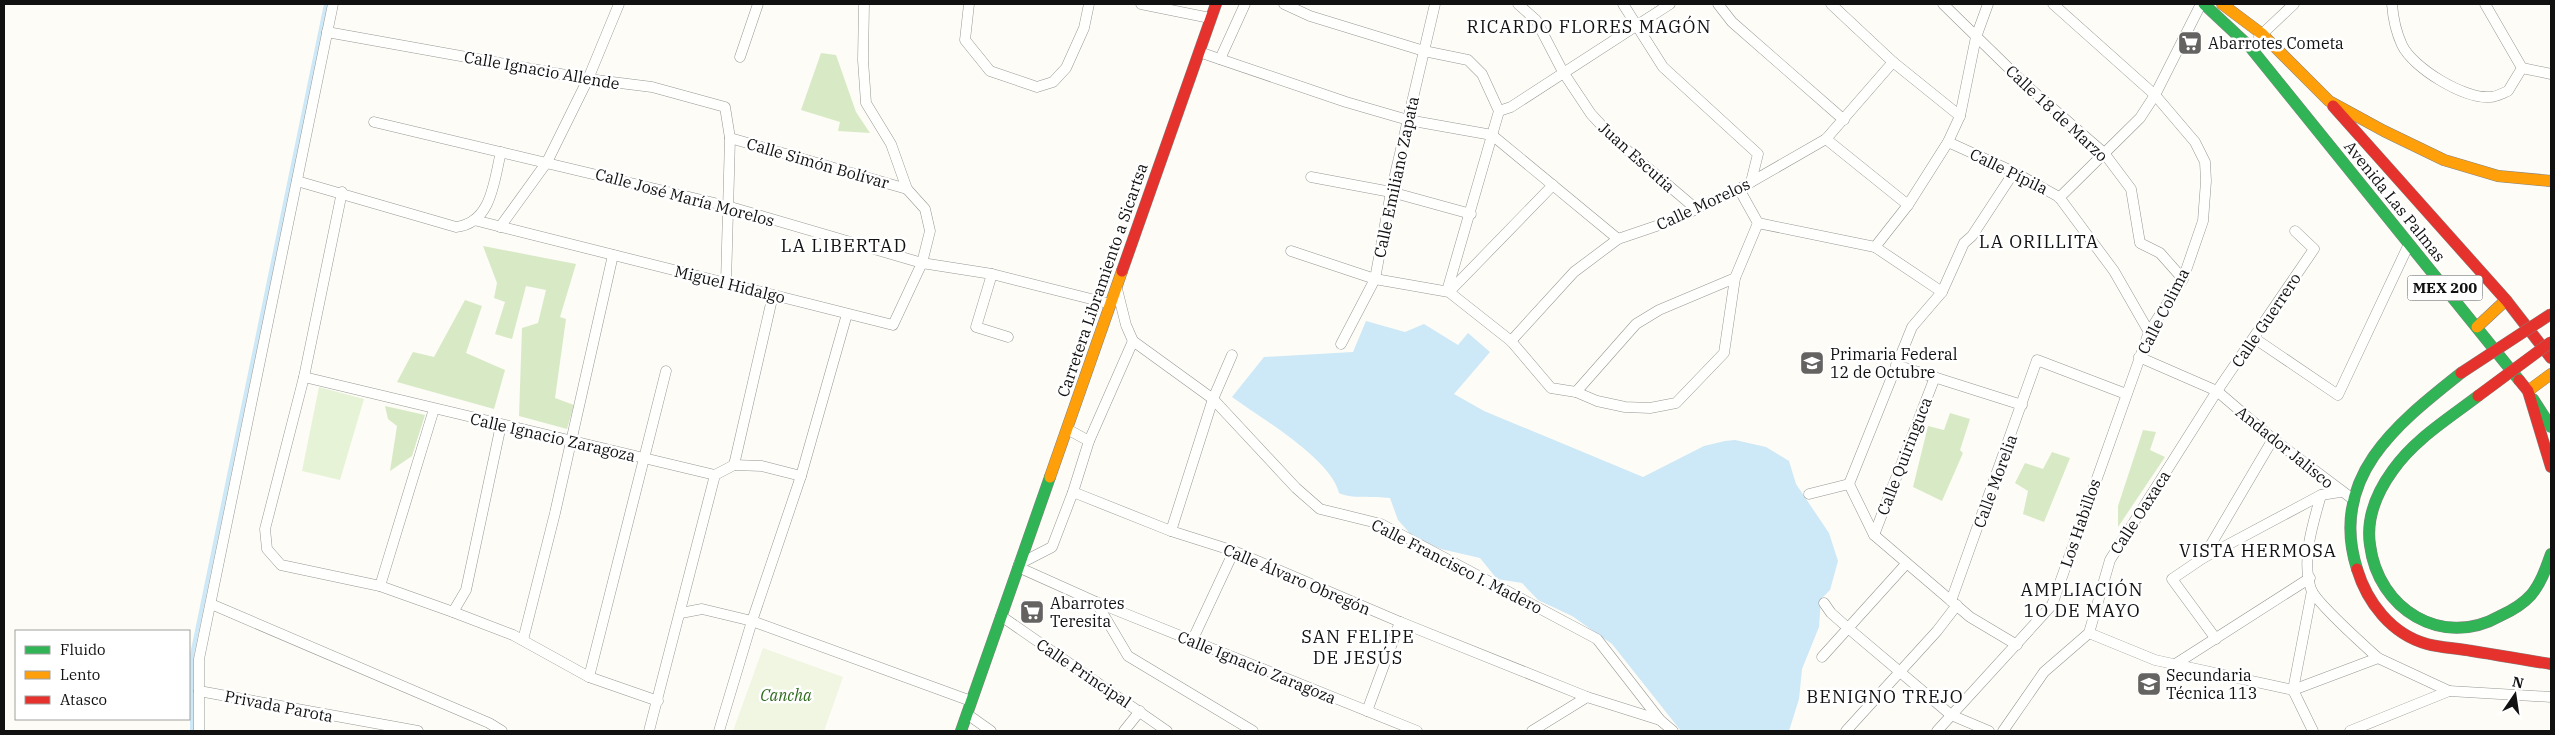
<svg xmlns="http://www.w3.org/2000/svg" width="2555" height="735" font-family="'IBM Plex Serif',serif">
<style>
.green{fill:#e7f3d7}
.forest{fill:#d8eac5}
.pitch{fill:#f0f6e1}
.water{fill:#cde8f7}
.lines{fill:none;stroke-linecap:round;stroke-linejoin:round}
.stream{stroke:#cde8f7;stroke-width:4}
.street-casing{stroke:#979795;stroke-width:11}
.fast-casing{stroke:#858482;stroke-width:12}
.slow-casing{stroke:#858482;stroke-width:12}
.jam-casing{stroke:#858482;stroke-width:12}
.street{stroke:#fffffe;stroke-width:10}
.fast{stroke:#30b455;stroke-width:11}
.slow{stroke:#ff9f0a;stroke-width:11}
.jam{stroke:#e5322d;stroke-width:11}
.jam-bridge-casing{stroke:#858482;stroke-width:12;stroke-linecap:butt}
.jam-bridge{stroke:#e5322d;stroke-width:11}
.labels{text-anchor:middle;stroke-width:5;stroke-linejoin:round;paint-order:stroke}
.shield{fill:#fff;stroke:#585858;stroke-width:1}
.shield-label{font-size:15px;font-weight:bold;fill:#111}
.poi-label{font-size:16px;fill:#111;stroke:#fff;text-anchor:start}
.street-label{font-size:16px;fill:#111;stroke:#fff}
.park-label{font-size:16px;font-style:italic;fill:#2f6b1f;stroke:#fff}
.neighbourhood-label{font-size:18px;letter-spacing:1px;fill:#111;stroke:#fff}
</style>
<rect width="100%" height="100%" fill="#fdfcf7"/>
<path class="green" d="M319,387L364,399L340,480L302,471Z"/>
<g class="forest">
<path d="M821,53L836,55L856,112L870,133L838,131L840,122L801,110Z"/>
<path d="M483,246L576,264L560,317L566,319L555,398L574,405L567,429L519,416L522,328L538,323L546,290L526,286L512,339L495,334L505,302L494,298L497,283Z"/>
<path d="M465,300L482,306L466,353L505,370L494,409L397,382L413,352L434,357Z"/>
<path d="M385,406L425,415L412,456L390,471L397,426L388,419Z"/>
<path d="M1950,413L1970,419L1960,450L1963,453L1942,501L1913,487L1928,426L1944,430Z"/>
<path d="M2143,430L2156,432L2150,450L2165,457L2118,527V506Z"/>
<path d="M2052,452L2070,458L2044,522L2023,514L2028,491L2015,483L2025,463L2043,469Z"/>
</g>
<path class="pitch" d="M763,648L843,677L824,731H733Z"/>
<path class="water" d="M1366,321L1405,332L1424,324L1458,345L1468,333L1490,352L1454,394L1484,411L1643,477L1704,446L1725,441L1735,440L1766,447L1789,461L1796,484L1829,533L1838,561L1830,590L1821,599L1819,627L1802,669L1799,699L1789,731H1681L1612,644L1572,616L1538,600L1522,583L1497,579L1480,558L1441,549L1414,538L1398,520L1390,498C1375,496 1350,499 1339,493C1331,459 1261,418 1232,397L1264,357L1353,352Z"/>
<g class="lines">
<path class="stream" d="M192,731V655L326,4"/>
<defs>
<g id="street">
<path d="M969,4L965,40L990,71L1037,87L1053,82L1066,68L1084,28L1089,4"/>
<path d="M1141,4L1210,18"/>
<path d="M1284,4L1310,16L1424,51L1468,60L1482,74L1499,111L1447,291"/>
<path d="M1518,4L1536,20L1563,72L1591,114L1615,140L1695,208"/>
<path d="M1623,4L1663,67L1758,154L1751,182"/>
<path d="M1718,4L1732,22L1844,120"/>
<path d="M1831,4L1893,62L1960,116"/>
<path d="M1943,4L2027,86L2104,153L2131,189L2140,243L2160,253L2183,279"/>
<path d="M2392,4C2393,18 2396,32 2402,45C2413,68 2464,99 2490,97C2496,97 2503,93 2508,91L2522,68"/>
<path d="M2485,4L2522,68L2551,74"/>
<path d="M327,32L588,79L652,87L725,107L730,138L726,283"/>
<path d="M2259,37L2294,4"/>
<path d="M1199,52L1346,102L1408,120L1492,135L1618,239"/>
<path d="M740,57L758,4"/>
<path d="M1220,59L1245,4"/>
<path d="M1499,111L1511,107L1670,4"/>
<path d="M374,122L727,206L922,263L992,274L1111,304"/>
<path d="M730,138L907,189"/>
<path d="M1826,139L1908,205"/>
<path d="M1948,142L2014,172L2059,197L2114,271L2149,332"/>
<path d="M2014,172L1972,236L1964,243L1942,292L1912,327L1849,484L1874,535L1970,617L2017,645"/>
<path d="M1311,177L1391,192L1471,214"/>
<path d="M297,181L456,227C492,223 494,180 501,152"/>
<path d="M1739,189L1758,223"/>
<path d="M342,192L304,377L265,529L267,549L281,565L380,586L453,612L513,635L589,677L658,701"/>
<path d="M2059,198L2140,118L2155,95L2201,4"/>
<path d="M474,220L893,325L922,263L930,231L925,209L907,189L891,144L866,103L863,60L864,4"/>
<path d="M1758,223L1875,247L1908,205L1948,142L1960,116L1976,37L1988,4"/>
<path d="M500,227L547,162L588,79L619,4"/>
<path d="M1875,247L1942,292"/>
<path d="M1291,251L1375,279L1449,292L1511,341L1551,388L1576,392L1597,401L1625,407L1650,408L1676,403L1724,353L1735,278L1758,223"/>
<path d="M992,274L976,327L1008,337"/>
<path d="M1117,289L1126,325L1133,341L1213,399L1296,488L1320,509L1381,524L1597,639L1660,720L1673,731"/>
<path d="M1449,292L1553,185"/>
<path d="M2254,338L2338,395L2409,244"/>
<path d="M1511,341L1574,272L1618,239L1671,221L1739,189L1826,139L1893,62"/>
<path d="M1341,344L1375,279L1391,192L1435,4"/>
<path d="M2139,357L2217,391L2273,439L2354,500"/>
<path d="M1896,365L2022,405"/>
<path d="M304,377L715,475L734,465L762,466L801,476"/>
<path d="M1576,392L1636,324L1659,310L1735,278"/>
<path d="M1089,441L1133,341"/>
<path d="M734,465L773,295"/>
<path d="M1073,492L1171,531L1234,551L1400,622L1587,697L1660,720"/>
<path d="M1809,494L1849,484"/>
<path d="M2321,495C2313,524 2301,559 2311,589C2316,603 2365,646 2378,658"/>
<path d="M1171,531L1213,399L1232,355"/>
<path d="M1874,535L1935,377"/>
<path d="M2203,558L2321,495L2340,492"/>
<path d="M1019,564L1052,547L1073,492L1089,441L1067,429"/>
<path d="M1018,567L1096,602L1417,731"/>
<path d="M380,586L434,409"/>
<path d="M2312,591L2293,690L2313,731"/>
<path d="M1951,601L2037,360L2126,394"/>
<path d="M1096,602L1128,656L1253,731"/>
<path d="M1824,603L1831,613L1848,628L1951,715L1989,731"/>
<path d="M211,604L489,723L502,731"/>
<path d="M453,612L466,590L501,425"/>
<path d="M681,613L702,609L752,621L971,701"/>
<path d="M1001,616L1167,731"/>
<path d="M2089,633L2155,660L2293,690L2378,658L2449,691"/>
<path d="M2216,639L2172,579L2203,558L2273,439"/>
<path d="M523,640L555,513L613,255"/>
<path d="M1192,641L1234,551"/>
<path d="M1822,657L1906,564"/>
<path d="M2174,665L2310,578"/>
<path d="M589,677L666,371"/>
<path d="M199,691L418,731"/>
<path d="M1367,711L1400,622"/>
<path d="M967,714L991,731"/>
<path d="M199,731V659L333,4"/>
<path d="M649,731L715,475"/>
<path d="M719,731L752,621L801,476L847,314"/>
<path d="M1124,731L1140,711"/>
<path d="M1532,731L1587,697"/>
<path d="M1846,731L1937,631L1957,605"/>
<path d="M1937,731L2052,605L2149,332L2183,279L2203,221L2206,181L2205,162L2195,142L2155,95L2053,4"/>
<path d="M2003,731L2044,672L2089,633L2110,560L2217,391L2314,249L2295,231"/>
<path d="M2350,731L2449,691L2551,697"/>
</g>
<g id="fast">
<path d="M2204,4L2250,47L2519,380"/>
<path d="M2478,396C2448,419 2415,439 2393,470C2377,492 2366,518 2370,545C2378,609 2442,649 2500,616C2511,611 2523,604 2531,595C2541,583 2546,568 2551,554"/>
<path d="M2533,399L2551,427"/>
<path d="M2357,569C2328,477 2398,423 2461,373"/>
<path d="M961,731L1050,477"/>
</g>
<g id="slow">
<path d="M2222,4L2262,34L2329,101L2384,131L2444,160L2498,176L2551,181"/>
<path d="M2477,327L2506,300"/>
<path d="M2528,391L2551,374"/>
<path d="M1050,477L1122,271"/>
</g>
<g id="jam">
<path d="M2333,106L2506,300L2551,358"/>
<path d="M1122,271L1216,4"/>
<path d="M2519,380L2528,391L2551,467"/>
<path d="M2357,569C2367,602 2391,634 2427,644C2441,648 2457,648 2472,651C2498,655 2525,660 2551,664"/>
</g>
</defs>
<use href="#street" class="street-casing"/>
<use href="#fast" class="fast-casing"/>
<use href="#slow" class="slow-casing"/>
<use href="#jam" class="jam-casing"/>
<use href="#street" class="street"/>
<use href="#fast" class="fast"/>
<use href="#slow" class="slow"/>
<use href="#jam" class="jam"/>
<defs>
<g id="jam-bridge">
<path d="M2461,373L2551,314"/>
<path d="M2478,396L2551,342"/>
</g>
</defs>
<use href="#jam-bridge" class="jam-bridge-casing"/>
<use href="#jam-bridge" class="jam-bridge"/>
</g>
<defs>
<symbol id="supermarket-square" viewBox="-11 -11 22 22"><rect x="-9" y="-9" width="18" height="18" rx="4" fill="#646362" stroke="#fff"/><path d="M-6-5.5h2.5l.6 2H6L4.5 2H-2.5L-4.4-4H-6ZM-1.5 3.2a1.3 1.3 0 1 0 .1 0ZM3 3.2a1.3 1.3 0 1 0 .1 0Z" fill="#fff"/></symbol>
<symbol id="school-square" viewBox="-11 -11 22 22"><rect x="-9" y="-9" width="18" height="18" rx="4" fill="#646362" stroke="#fff"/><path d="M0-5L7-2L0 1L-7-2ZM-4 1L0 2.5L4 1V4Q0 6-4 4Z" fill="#fff"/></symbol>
</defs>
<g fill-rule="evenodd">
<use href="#supermarket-square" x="2176" y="29" width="28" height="28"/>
<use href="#school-square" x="1798" y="349" width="28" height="28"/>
<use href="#supermarket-square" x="1018" y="598" width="28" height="28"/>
<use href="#school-square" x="2135" y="670" width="28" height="28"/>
</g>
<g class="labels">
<rect class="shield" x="2407.5" y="275.5" width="75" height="25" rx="4"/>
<g class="shield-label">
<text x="2445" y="293">MEX 200</text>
</g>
<g class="poi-label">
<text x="2208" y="49">Abarrotes Cometa</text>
<text x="1830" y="360">Primaria Federal<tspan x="1830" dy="18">12 de Octubre</tspan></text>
<text x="1050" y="609">Abarrotes<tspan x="1050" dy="18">Teresita</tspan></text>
<text x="2166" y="681">Secundaria<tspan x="2166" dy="18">Técnica 113</tspan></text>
</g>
<g class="street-label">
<text transform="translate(542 70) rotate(10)" y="6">Calle Ignacio Allende</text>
<text transform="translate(2057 113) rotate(43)" y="6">Calle 18 de Marzo</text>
<text transform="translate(1637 157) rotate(42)" y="6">Juan Escutia</text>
<text transform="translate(818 163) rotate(16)" y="6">Calle Simón Bolívar</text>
<text transform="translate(2009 171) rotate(26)" y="6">Calle Pípila</text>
<text transform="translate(1396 177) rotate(-78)" y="6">Calle Emiliano Zapata</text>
<text transform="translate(685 197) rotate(15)" y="6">Calle José María Morelos</text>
<text transform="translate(2395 201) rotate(51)" y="6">Avenida Las Palmas</text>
<text transform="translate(1703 204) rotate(-25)" y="6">Calle Morelos</text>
<text transform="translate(1102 280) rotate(-71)" y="6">Carretera Libramiento a Sicartsa</text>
<text transform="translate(730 284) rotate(14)" y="6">Miguel Hidalgo</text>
<text transform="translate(2163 311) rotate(-63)" y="6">Calle Colima</text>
<text transform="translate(2266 320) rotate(-56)" y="6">Calle Guerrero</text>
<text transform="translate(553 437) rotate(13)" y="6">Calle Ignacio Zaragoza</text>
<text transform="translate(2285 447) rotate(39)" y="6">Andador Jalisco</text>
<text transform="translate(1904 456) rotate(-69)" y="6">Calle Quiringuca</text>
<text transform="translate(1995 481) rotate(-70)" y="6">Calle Morelia</text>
<text transform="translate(2140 512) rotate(-57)" y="6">Calle Oaxaca</text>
<text transform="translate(2080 523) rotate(-71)" y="6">Los Habillos</text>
<text transform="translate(1457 566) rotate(27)" y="6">Calle Francisco I. Madero</text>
<text transform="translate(1297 579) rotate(23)" y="6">Calle Álvaro Obregón</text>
<text transform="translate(1257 667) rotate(22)" y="6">Calle Ignacio Zaragoza</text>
<text transform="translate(1084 673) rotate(34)" y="6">Calle Principal</text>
<text transform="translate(279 706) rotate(11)" y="6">Privada Parota</text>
</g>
<g class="park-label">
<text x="786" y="701">Cancha</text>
</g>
<g class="neighbourhood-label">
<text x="1589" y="33">RICARDO FLORES MAGÓN</text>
<text x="2039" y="248">LA ORILLITA</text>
<text x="844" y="252">LA LIBERTAD</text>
<text x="2258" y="557">VISTA HERMOSA</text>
<text x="2082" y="596">AMPLIACIÓN<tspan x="2082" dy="21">1O DE MAYO</tspan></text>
<text x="1358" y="643">SAN FELIPE<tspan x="1358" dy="21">DE JESÚS</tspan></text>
<text x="1885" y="703">BENIGNO TREJO</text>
</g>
</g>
<rect width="2555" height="735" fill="none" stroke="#111111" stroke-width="10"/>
<rect x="15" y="630" width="175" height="90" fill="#ffffff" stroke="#a0a0a0"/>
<rect x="25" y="646" width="25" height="8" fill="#30b455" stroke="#a0a0a0"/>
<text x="60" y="655" font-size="15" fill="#111111">Fluido</text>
<rect x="25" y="671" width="25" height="8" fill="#ff9f0a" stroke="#a0a0a0"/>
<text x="60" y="680" font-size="15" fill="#111111">Lento</text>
<rect x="25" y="696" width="25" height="8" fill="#e5322d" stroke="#a0a0a0"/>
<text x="60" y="705" font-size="15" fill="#111111">Atasco</text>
<g transform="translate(2515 695) rotate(13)" stroke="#ffffff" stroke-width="4" paint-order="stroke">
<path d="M0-4L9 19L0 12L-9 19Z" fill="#111111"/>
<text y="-8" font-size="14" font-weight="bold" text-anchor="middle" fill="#111111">N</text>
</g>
</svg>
